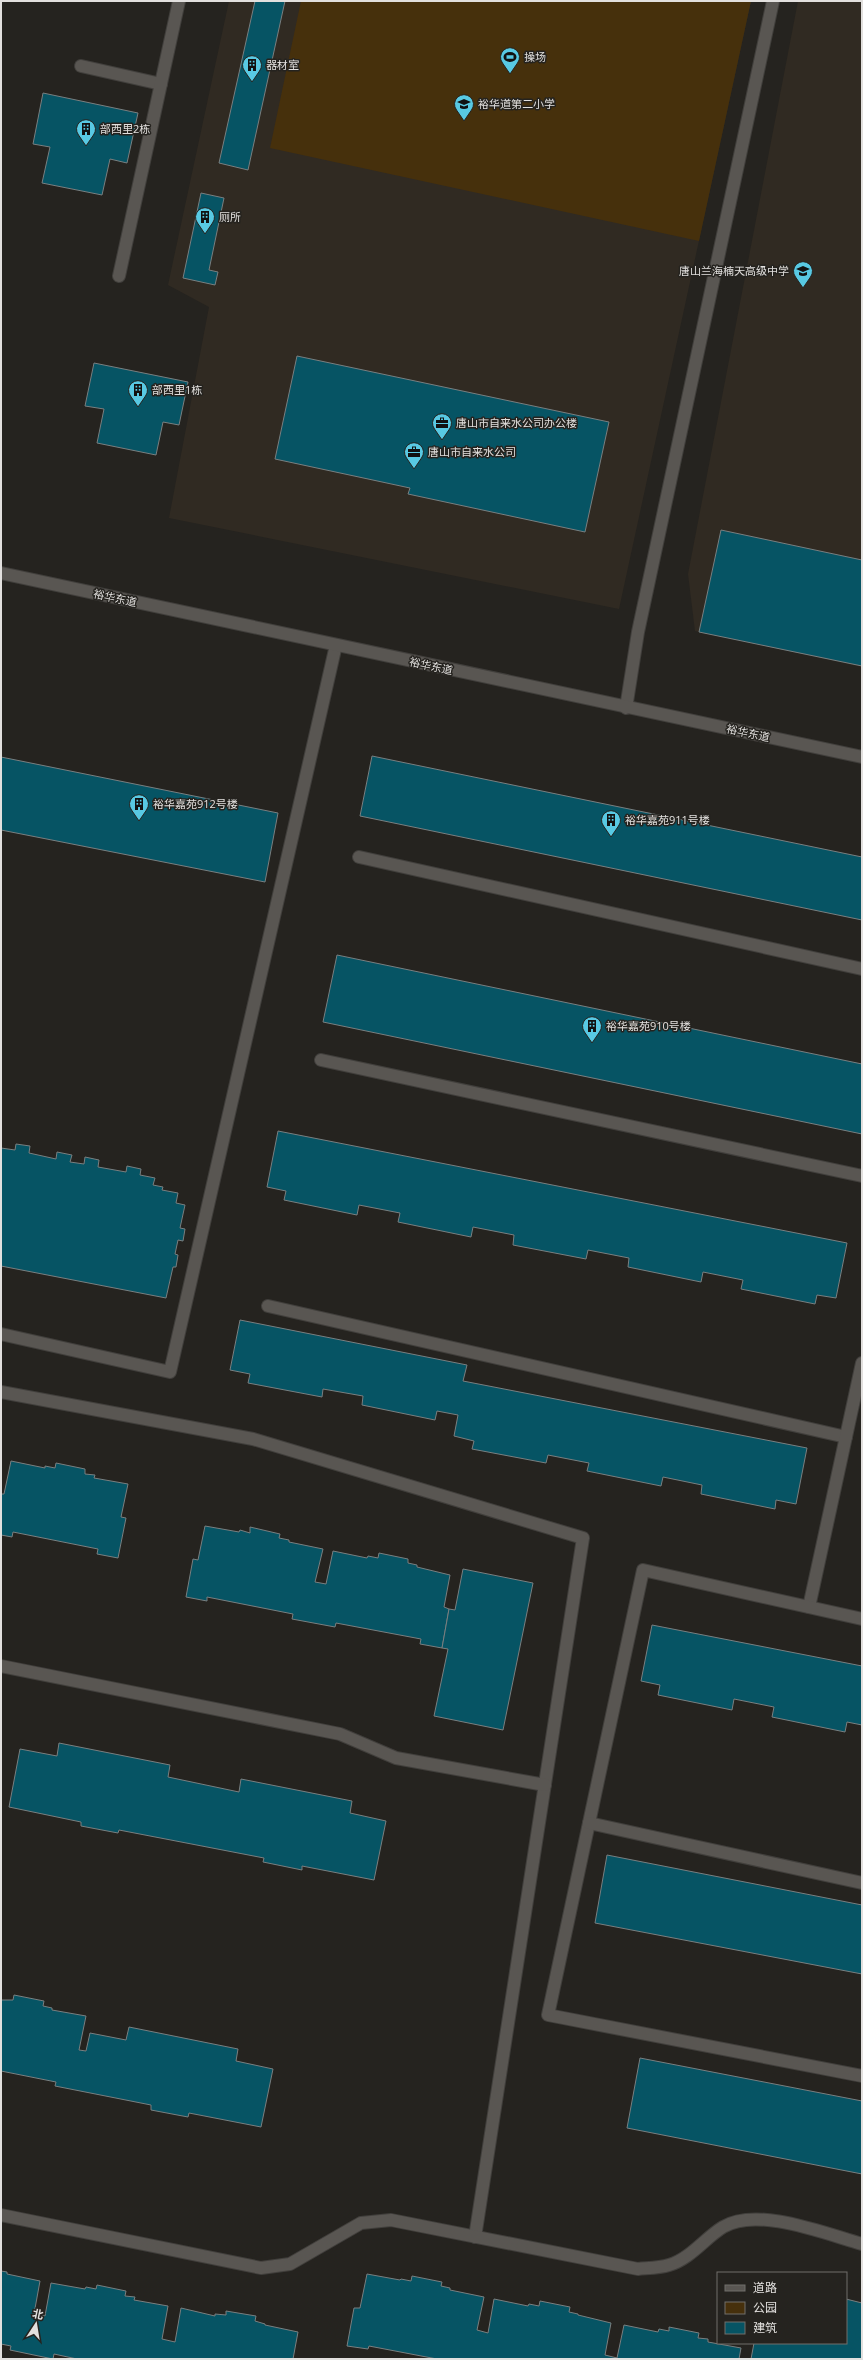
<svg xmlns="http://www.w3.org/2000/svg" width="863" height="2360" font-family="'Open Sans','Noto Sans SC',sans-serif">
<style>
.built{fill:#302a22}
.green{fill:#46300c}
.building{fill:#065464;stroke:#797f80}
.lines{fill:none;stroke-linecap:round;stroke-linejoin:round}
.lane-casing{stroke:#413f3c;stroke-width:14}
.street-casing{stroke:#413f3c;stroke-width:14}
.secondary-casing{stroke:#413f3c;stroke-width:14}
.lane{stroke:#595652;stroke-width:12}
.street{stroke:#595652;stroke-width:12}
.secondary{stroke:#595652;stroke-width:12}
.labels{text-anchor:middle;stroke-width:3;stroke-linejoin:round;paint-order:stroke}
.poi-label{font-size:11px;fill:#e2e0de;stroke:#25231f;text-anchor:start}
.street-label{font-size:11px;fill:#e2e0de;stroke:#25231f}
</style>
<rect width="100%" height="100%" fill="#25231f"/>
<g class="built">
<path d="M229,1H751L619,609L169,518L209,307L168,285Z"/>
<path d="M798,1H862V667L695,631L688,574Z"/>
</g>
<path class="green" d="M301,1H751L699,241L270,148Z"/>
<g class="building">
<path d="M255,1H285L248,170L219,163Z"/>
<path d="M43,93L138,113L127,163L110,159L102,195L42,183L50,147L33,144Z"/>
<path d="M201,193L224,198L209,270L218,272L215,285L183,278Z"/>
<path d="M297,356L609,422L585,532L408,494L410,488L275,459Z"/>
<path d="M94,363L188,382L179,425L163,422L156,455L97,443L104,409L85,406Z"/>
<path d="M721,530L862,560V666L699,632Z"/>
<path d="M372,756L862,857V920L360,816Z"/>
<path d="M1,757L278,813L265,882L1,830Z"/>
<path d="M337,955L862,1064V1134L323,1022Z"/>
<path d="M278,1131L847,1243L836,1298L817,1295L815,1304L741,1289L743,1280L703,1272L701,1282L628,1267L629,1258L588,1250L586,1259L513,1245L514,1235L473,1227L471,1237L398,1222L400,1213L359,1205L357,1215L284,1200L286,1191L267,1187Z"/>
<path d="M1,1141V1148L15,1150L16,1144L30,1146L29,1153L56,1159L57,1152L72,1155L70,1162L84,1164L85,1157L99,1160L98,1167L126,1172L127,1166L141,1169L140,1175L155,1178L153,1185L163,1187L162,1190L178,1193L176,1203L185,1205L180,1228L185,1229L183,1241L178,1240L175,1254L178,1255L176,1267H173L166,1298L1,1266Z"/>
<path d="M240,1320L467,1365L463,1381L807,1448L796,1504L776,1500L775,1509L701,1494L702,1485L663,1477L661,1486L587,1471L589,1463L548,1455L546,1463L472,1449L474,1441L454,1436L458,1415L437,1411L435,1420L362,1405L363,1396L323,1389L322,1397L248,1383L250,1374L230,1370Z"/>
<path d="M11,1461L45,1468V1466L55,1468L56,1463L85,1469V1474L95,1475L94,1478L128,1484L121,1517L126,1518L118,1558L97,1554L98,1549L13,1532L12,1537L1,1535V1494H4Z"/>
<path d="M205,1526L239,1532L240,1530L250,1533V1527L280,1534L279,1538L289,1540V1542L323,1549L315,1582L326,1584L333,1551L367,1558L368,1556L378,1558L379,1553L408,1559V1563L417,1565V1567L450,1575L444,1607L449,1609L442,1648L420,1644L421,1639L336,1623L335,1627L292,1619L293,1614L207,1597V1601L186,1597L193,1559L198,1560Z"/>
<path d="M463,1569L533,1583L503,1730L434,1716L448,1649L442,1648L449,1609L455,1610Z"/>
<path d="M652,1625L862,1666V1725L847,1722L845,1732L772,1717L774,1707L734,1699L732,1710L658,1695L660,1685L641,1681Z"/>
<path d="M59,1743L170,1765L168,1777L239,1792L241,1779L352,1801L350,1813L386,1821L374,1880L302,1866V1870L263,1862L264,1858L119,1830L118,1833L81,1826V1822L9,1807L20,1749L57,1756Z"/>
<path d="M607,1855L862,1905V1974L595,1923Z"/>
<path d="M14,1995L44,2001L43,2006L52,2008V2010L86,2016L79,2050L86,2051L90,2033L126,2040L129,2027L238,2049L236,2061L273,2069L261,2127L189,2113L188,2117L151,2110V2105L55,2086L56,2082L1,2071V2000H13Z"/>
<path d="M640,2058L862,2101V2174L627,2128Z"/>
<path d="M1,2271L7,2272V2274L40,2281L34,2314L45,2316L51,2283L85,2289L86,2287L96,2289L97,2285L126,2291L125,2296L135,2297L134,2300L168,2306L162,2339L175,2342L181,2308L215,2316V2314L226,2315V2311L256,2316L255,2321L265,2324V2325L298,2332L293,2359H77L54,2354L53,2359L10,2350L11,2346L1,2344Z"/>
<path d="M367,2274L400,2280L401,2279L411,2281L412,2276L442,2282L441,2286L450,2288V2290L484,2297L477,2330L488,2333L494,2299L528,2306L529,2304L539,2306L540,2301L570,2307L569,2312L578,2314V2315L611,2323L605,2355L617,2358L624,2325L658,2332L659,2329L669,2331V2327L699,2333L698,2338L708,2339V2342L741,2348L739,2359H437L369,2346L368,2349L347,2346L354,2308H360Z"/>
<path d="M846,2299L862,2303V2359H751L754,2343H846Z"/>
</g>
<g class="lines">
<defs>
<g id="lane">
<path d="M81,66L161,84"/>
<path d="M119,276L179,1"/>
<path d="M359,857L862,969"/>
<path d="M321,1060L862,1176"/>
<path d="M268,1306L846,1437"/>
<path d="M1,1334L170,1372L336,645"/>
<path d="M1,1392L253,1439L583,1538L475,2237"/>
<path d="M809,1607L862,1363"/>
<path d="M862,1619L643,1570L548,2015L862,2076"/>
<path d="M1,1666L340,1734L396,1758L545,1785"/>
<path d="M589,1823L862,1883"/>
<path d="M1,2215L261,2268L290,2264L361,2223L391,2220L638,2269C648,2268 659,2268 669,2265C690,2259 705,2238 723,2227C757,2206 826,2234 862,2244"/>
</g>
<path id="street" d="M626,708L638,632L773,1"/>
<path id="secondary" d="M1,573L862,757"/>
</defs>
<use href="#lane" class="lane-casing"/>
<use href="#street" class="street-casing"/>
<use href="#secondary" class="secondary-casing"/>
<use href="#lane" class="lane"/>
<use href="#street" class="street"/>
<use href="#secondary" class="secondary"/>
</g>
<defs>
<symbol id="stadium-pin" viewBox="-11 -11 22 30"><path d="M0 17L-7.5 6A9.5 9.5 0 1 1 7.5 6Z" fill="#58c9e3" stroke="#25231f"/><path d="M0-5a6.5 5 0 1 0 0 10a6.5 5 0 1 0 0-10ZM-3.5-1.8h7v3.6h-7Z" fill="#111"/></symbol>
<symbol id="building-pin" viewBox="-11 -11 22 30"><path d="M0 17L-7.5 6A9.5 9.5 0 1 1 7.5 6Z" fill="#58c9e3" stroke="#25231f"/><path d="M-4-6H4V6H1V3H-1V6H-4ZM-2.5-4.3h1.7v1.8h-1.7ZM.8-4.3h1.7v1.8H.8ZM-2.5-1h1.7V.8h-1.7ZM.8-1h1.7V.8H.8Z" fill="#111"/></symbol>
<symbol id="school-pin" viewBox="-11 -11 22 30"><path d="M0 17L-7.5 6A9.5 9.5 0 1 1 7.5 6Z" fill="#58c9e3" stroke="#25231f"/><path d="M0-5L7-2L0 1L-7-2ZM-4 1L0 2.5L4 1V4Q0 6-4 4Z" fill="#111"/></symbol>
<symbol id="office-pin" viewBox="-11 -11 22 30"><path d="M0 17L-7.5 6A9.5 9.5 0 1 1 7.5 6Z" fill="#58c9e3" stroke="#25231f"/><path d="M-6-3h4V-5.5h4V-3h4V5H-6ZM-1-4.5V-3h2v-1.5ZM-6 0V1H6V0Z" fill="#111"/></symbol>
</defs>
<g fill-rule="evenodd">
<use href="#stadium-pin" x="499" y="46" width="22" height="30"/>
<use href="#building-pin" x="241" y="54" width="22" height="30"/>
<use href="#school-pin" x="453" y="93" width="22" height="30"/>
<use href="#building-pin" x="75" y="118" width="22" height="30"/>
<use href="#building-pin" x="194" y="206" width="22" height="30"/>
<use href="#school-pin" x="792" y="260" width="22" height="30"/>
<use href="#building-pin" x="127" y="379" width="22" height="30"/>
<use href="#office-pin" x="431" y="412" width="22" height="30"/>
<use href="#office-pin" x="403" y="441" width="22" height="30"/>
<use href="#building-pin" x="128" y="793" width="22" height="30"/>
<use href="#building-pin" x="600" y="809" width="22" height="30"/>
<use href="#building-pin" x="581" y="1015" width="22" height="30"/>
</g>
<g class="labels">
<g class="poi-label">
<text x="524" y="61">操场</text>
<text x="266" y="69">器材室</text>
<text x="478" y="108">裕华道第二小学</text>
<text x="100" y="133">部西里2栋</text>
<text x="219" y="221">厕所</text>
<text x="789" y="275" text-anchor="end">唐山兰海楠天高级中学</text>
<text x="152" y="394">部西里1栋</text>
<text x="456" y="427">唐山市自来水公司办公楼</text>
<text x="428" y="456">唐山市自来水公司</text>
<text x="153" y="808">裕华嘉苑912号楼</text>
<text x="625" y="824">裕华嘉苑911号楼</text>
<text x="606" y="1030">裕华嘉苑910号楼</text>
</g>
<g class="street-label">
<text transform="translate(115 598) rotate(12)" y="4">裕华东道</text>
<text transform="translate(431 666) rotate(12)" y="4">裕华东道</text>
<text transform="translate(748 733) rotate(12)" y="4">裕华东道</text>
</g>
</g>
<rect width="863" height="2360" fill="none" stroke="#e2e0de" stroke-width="4"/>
<rect x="717" y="2272" width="130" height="72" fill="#25231f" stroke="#716f6b"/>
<rect x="725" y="2285" width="20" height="6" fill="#595652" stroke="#716f6b"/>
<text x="753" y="2292" font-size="12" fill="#e2e0de">道路</text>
<rect x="725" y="2302" width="20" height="12" fill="#46300c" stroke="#716f6b"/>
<text x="753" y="2312" font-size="12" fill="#e2e0de">公园</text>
<rect x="725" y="2322" width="20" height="12" fill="#065464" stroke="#716f6b"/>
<text x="753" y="2332" font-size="12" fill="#e2e0de">建筑</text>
<g transform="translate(36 2324) rotate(12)" stroke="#25231f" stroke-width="3" paint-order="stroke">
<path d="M0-3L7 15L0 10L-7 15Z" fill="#e2e0de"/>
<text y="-6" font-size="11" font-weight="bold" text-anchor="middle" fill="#e2e0de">北</text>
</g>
</svg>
